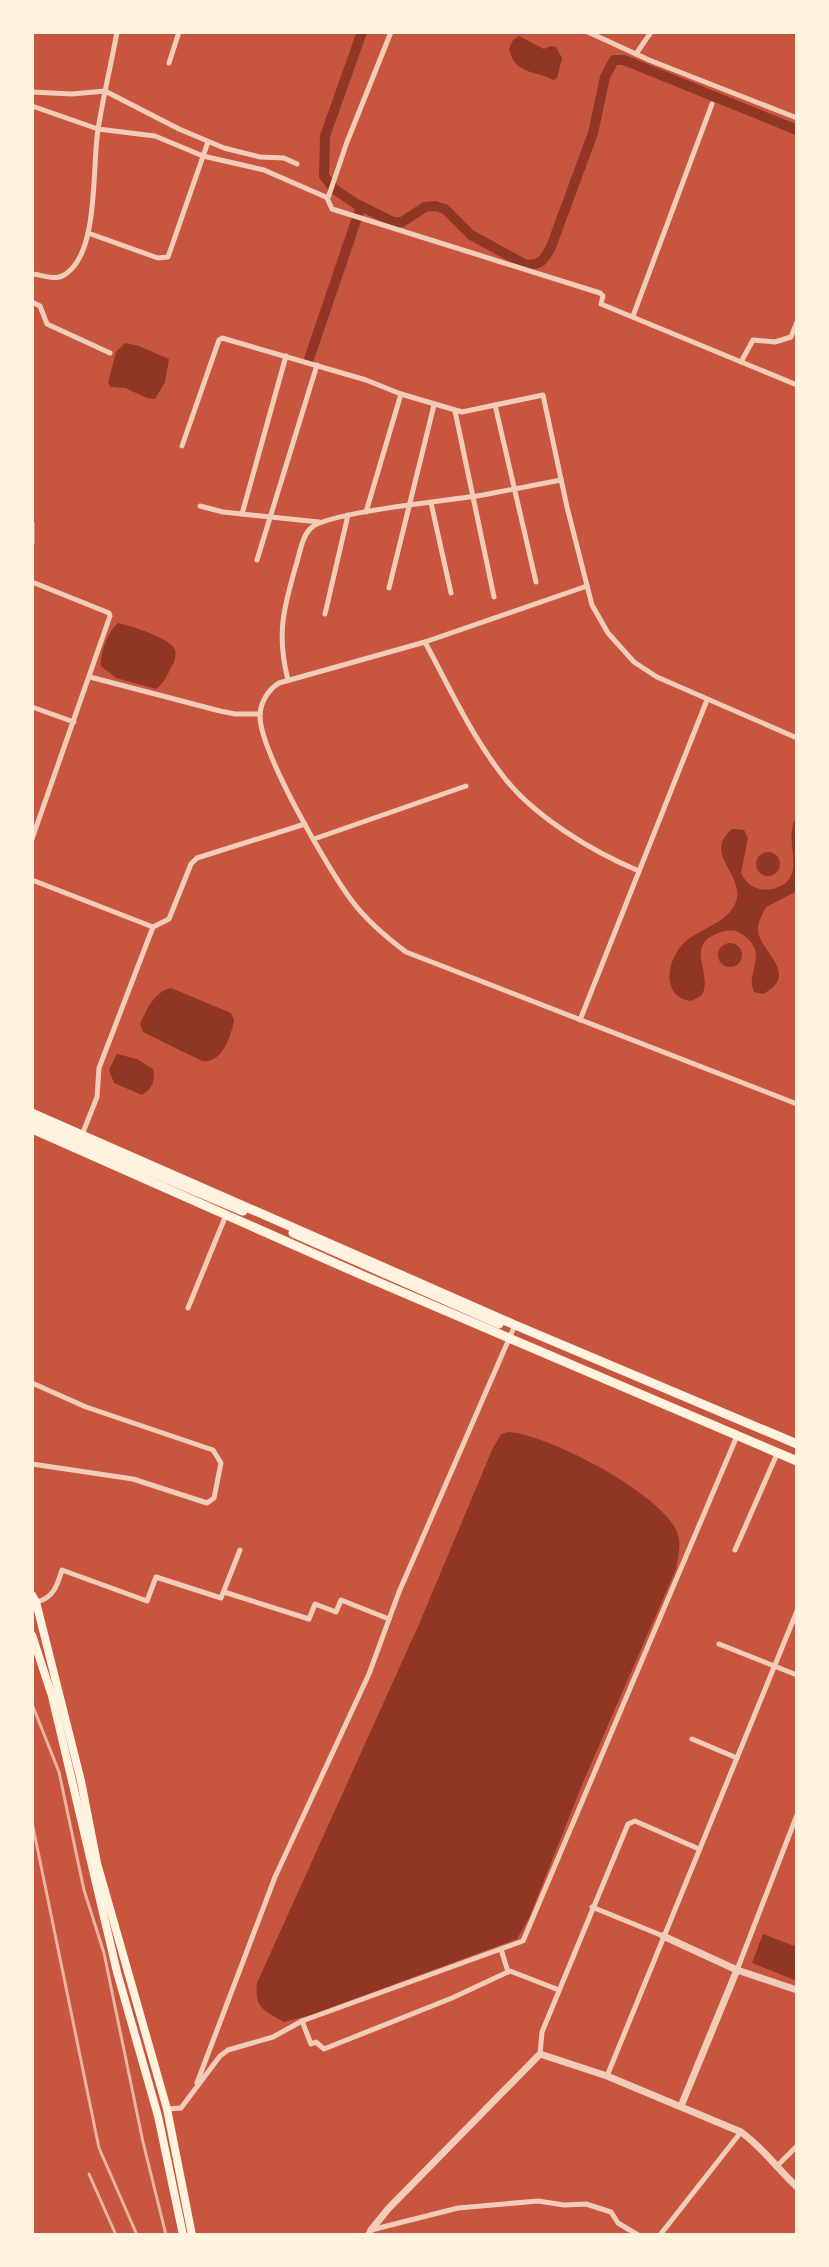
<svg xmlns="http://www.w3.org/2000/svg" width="829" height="2267" font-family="'Archivo Narrow',sans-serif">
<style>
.water{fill:#8f3625}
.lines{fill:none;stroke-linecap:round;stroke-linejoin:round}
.canal{stroke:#8f3625;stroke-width:10}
.minor{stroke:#f1ccb7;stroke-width:5}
.tertiary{stroke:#f1ccb7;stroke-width:7}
.secondary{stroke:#fff3e0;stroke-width:8}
.trunk{stroke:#fff3e0;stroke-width:9}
.rail{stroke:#e9b49f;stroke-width:3}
</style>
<rect width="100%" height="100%" fill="#c8553d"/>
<g class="water">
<path d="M519,36L544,49L550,46L556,47L562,58L557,78L553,80C535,70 515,75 509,49L513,40Z"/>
<path d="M125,343L139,346L169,359L165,382L155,399L147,398L125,388L111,387L108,383L116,352Z"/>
<path d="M118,623C131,626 171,638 175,650C177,656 174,663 171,668C167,676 163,684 156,689L116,678L101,666C100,652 108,632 118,623Z"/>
<path d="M797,816V891L766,907C762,914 757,924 758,932C762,953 800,975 763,994L754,992C747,977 759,965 755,949C752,942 745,935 738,932C731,929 721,931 714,935C686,948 713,974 702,995L691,1001C660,997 667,959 684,943C697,930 718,926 730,912C757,879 698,857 732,829L744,830L748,838L741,873C744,879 748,884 754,887C760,890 767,890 773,889C812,878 780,842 797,816Z"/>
<circle cx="768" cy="864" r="12"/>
<circle cx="730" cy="955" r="12"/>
<path d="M171,988L231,1013L234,1020C231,1036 222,1064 202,1061L143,1032L140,1024C146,1010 155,991 171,988Z"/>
<path d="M117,1054L137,1059L153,1069C156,1080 152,1089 142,1095L114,1083L109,1070Z"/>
<path d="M509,1432C549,1435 661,1493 677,1532C682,1544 678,1557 676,1569L584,1780L529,1918L517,1939L311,2015L284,2022C264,2010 254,2008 257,1983L420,1622L492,1450L501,1434Z"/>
<path d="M763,1934L797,1947V1981L752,1963Z"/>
</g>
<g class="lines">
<g class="canal">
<path d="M362,32L325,136L324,176L334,189L355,203L393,222H402L425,207L435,206L445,209L471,235L526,265C541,265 544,260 551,247L593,133L605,77L614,60H624L797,130"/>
<path d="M309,359L361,206"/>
</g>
<g class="minor">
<path d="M588,32L649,60L797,118"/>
<path d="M636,54L651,32"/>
<path d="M169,63L179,32"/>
<path d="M32,92L72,94L105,91L179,129L224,148L260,157L284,158L297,164"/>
<path d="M32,106L98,129L155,136L203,156L264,170L328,198L347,142L391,32"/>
<path d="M327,198L332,209L600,293L603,296L601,304L797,385"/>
<path d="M88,233L158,258L168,257L208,142"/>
<path d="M32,274C45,275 56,282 67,273C99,250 92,165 98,130C103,97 111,65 117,32"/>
<path d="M32,302L40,306L47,324L110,353"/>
<path d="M633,316L712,104"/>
<path d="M741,362L753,340L775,342L791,337L797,322"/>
<path d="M401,394L462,412L543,395L567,507L592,605L608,633L634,662L657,677L797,738"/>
<path d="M495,405L536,582"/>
<path d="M455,411L494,597"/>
<path d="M182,446L219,340L222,338L366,380L401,394L366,512"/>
<path d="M431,503L451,593"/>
<path d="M200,506L223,512L319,522"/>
<path d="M242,514L286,356"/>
<path d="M32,523V542"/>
<path d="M257,560L317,365"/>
<path d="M32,582L109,613L110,616L32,839"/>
<path d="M587,586L425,642L279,683C269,689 261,701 260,714C258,749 329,871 352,901C367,921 386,937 406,952L797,1104"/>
<path d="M389,588L434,405"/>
<path d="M325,614L348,515"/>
<path d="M425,642C449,687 471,735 503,776C533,816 593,852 639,871"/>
<path d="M90,677L220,711L235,714H260"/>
<path d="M288,680C276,634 284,606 297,562C300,551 303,535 311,528C327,512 453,500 483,495C509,490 535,485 561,480"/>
<path d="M32,707L74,722"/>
<path d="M314,839L466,786"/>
<path d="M32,880L153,927L99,1068L97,1097L82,1135"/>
<path d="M153,927L169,919L191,864L197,858L305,824"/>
<path d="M580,1020L707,700"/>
<path d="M188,1308L226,1215"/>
<path d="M32,1383L86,1407L213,1450L221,1463L214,1498L207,1503L133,1479L32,1464"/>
<path d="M735,1550L777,1454"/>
<path d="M224,1592L309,1619L315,1604L336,1612L341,1600L389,1619"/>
<path d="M37,1602C54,1597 57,1586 62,1570L147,1601L156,1577L221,1598L240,1550"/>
<path d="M719,1644L797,1675"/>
<path d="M692,1739L737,1758"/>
<path d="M592,1907L663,1936"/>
<path d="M501,1949L508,1972"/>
<path d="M737,1970L797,1815"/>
<path d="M302,2021L311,2044L316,2042L324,2049L452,1998L510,1971L559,1990"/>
<path d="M540,2054L542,2032L628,1824L635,1821L699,1849"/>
<path d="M607,2076L797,1611"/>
<path d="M197,2083L275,1877L369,1674L399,1592L515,1325"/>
<path d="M167,2109L181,2108L220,2056L228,2050L273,2037L302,2021L523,1941L737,1436"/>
<path d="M776,2167L797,2146"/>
<path d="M367,2235L371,2230L458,2208L538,2201L564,2205L586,2204L611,2212L618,2223L638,2235"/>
<path d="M660,2235L741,2132"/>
</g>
<g class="tertiary">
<path d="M663,1936L737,1970L797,1990"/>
<path d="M681,2106L737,1970"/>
<path d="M371,2230L388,2209L540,2054L607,2076L741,2132C762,2147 778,2169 797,2187"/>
</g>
<g class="secondary">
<path d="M32,1595L36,1602L81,1781L97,1863L167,2109L192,2235"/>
<path d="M32,1635L52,1696L117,1972L158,2116L183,2235"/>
</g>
<g class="trunk">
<path d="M32,1113L515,1325L797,1444"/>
<path d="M32,1122L243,1211"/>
<path d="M32,1129L364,1276L797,1461"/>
<path d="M293,1233L499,1324"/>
</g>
<g class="rail">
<path d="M32,1704L59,1772L84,1890L104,1953L143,2142L166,2235"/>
<path d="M32,1822L99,2148L137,2235"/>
<path d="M89,2174L116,2235"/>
</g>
</g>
<rect width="829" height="2267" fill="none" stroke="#fff3e0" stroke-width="68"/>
</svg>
